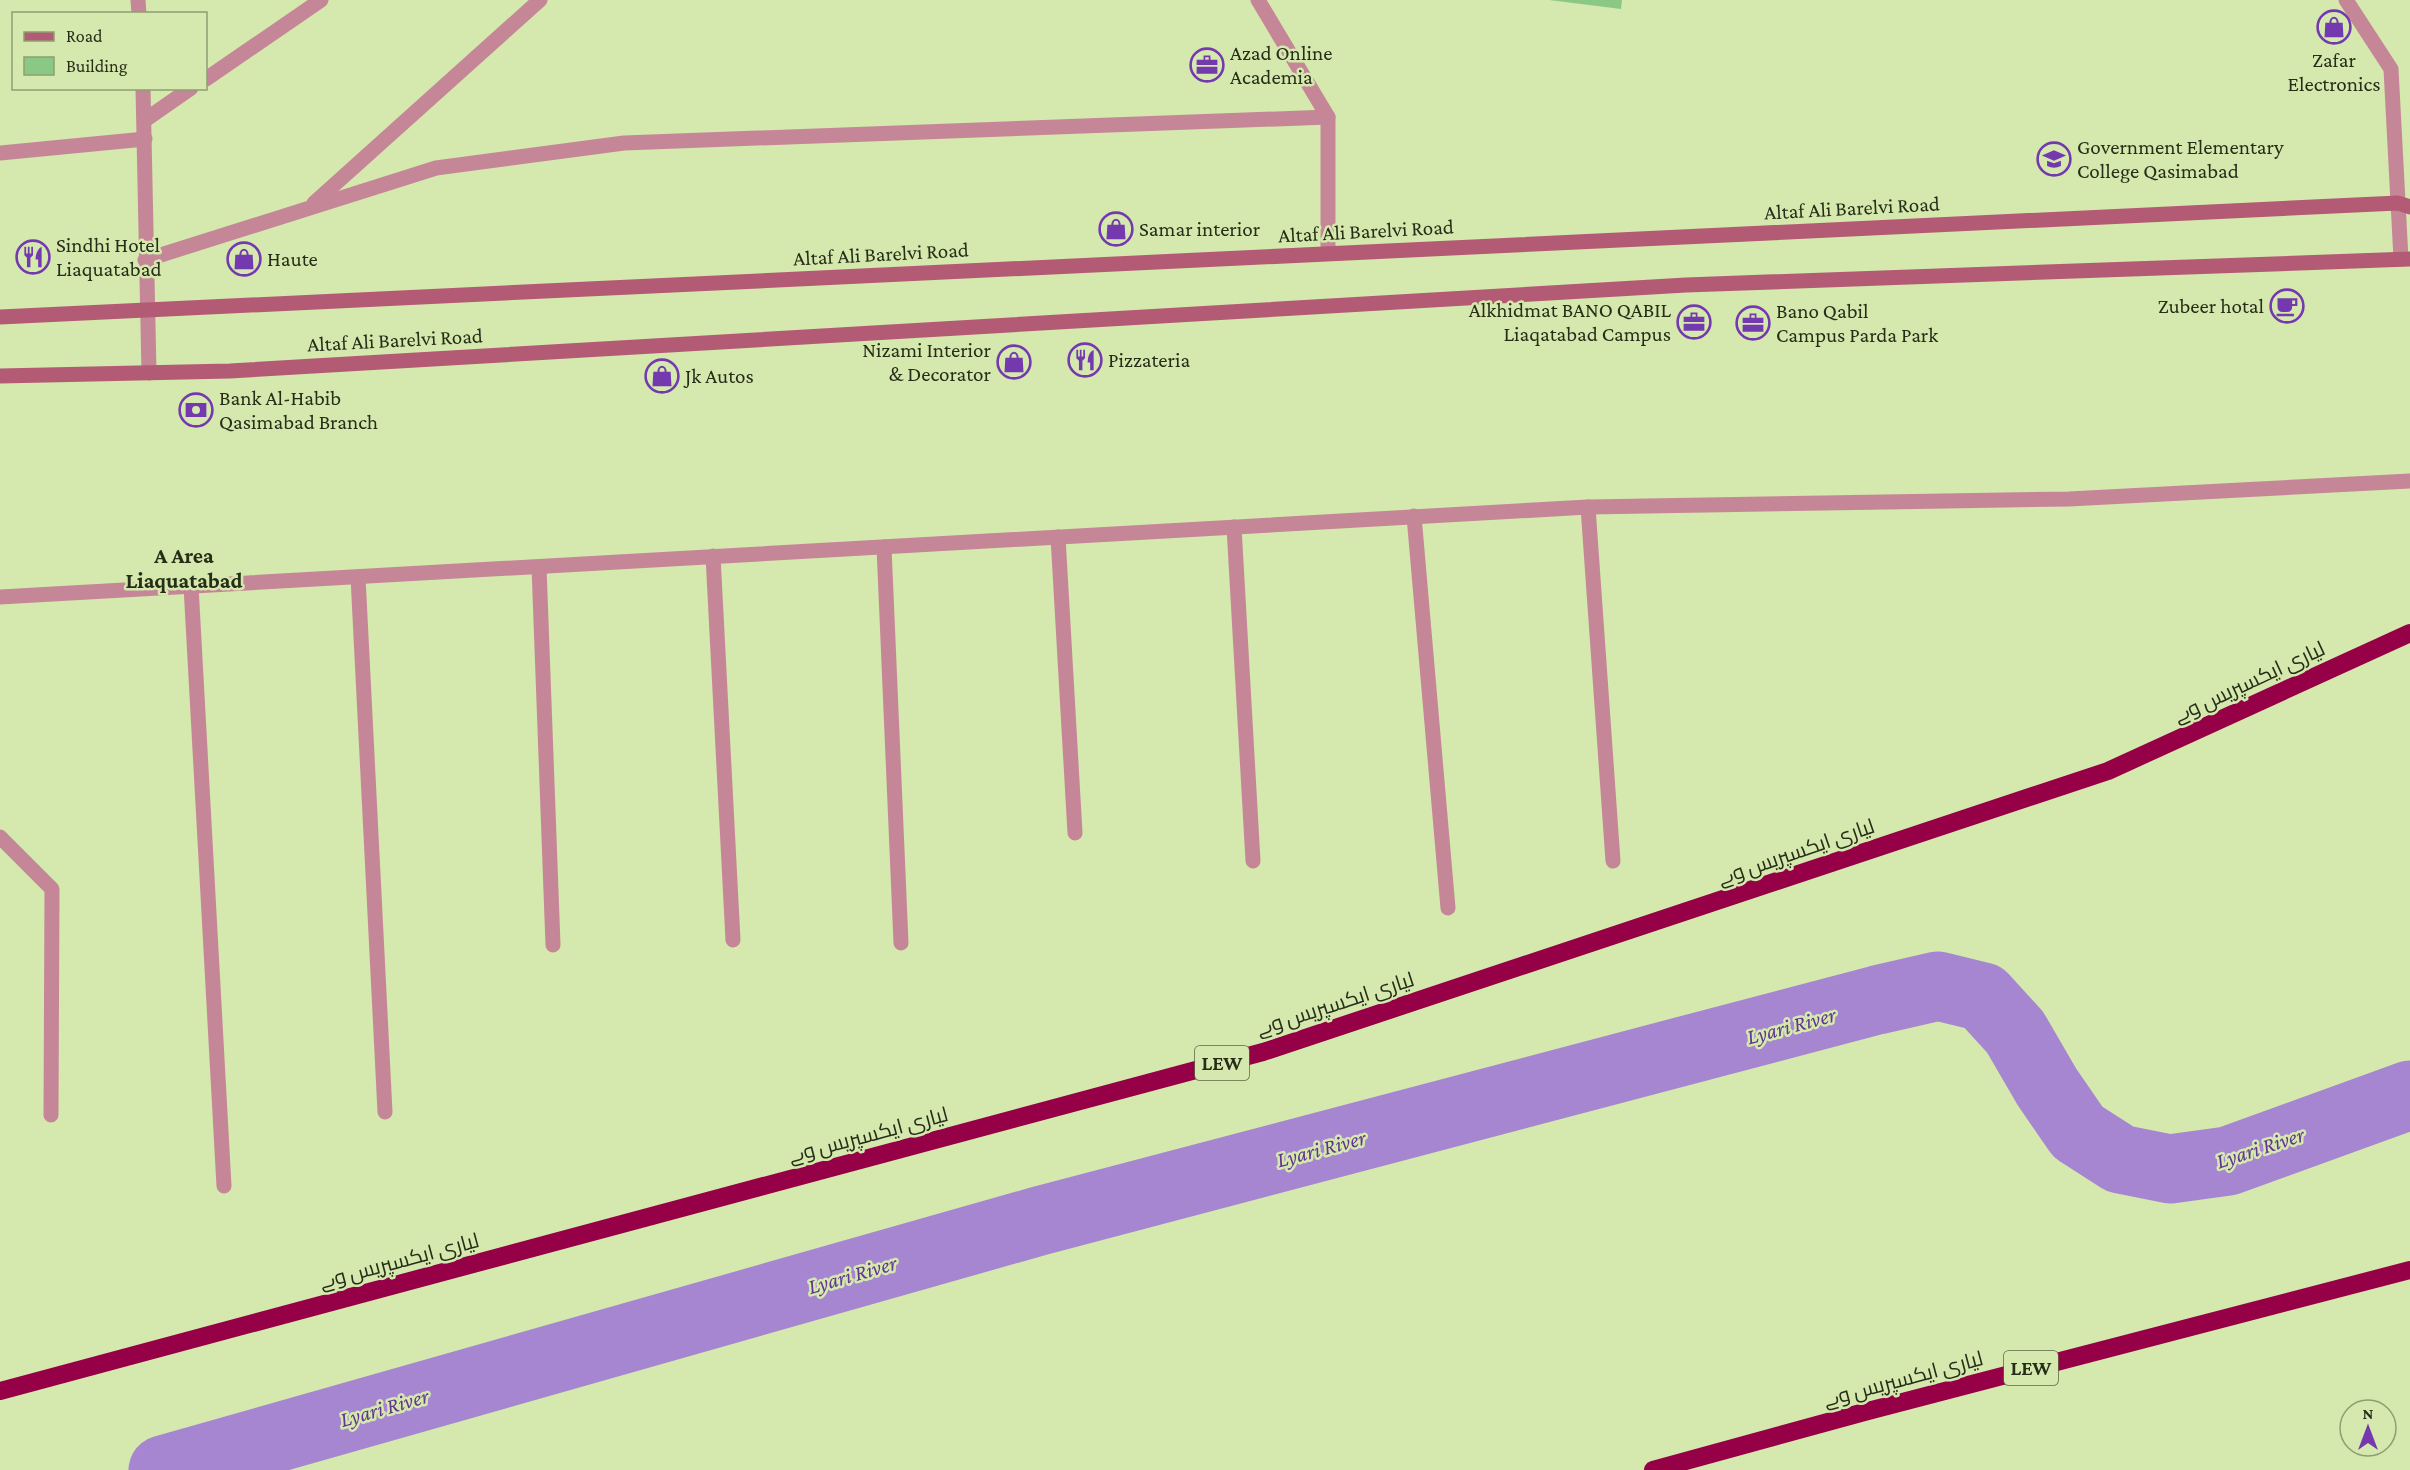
<svg xmlns="http://www.w3.org/2000/svg" width="2410" height="1470" font-family="'Crimson Pro',Cairo,serif">
<style>
.lines{fill:none;stroke-linecap:round;stroke-linejoin:round}
.river{stroke:#a685d1;stroke-width:69}
.building{fill:#89c985}
.street{stroke:#c58797;stroke-width:15}
.secondary{stroke:#b35a74;stroke-width:15}
.highway{stroke:#950047;stroke-width:18}
.labels{text-anchor:middle;stroke-width:5;stroke-linejoin:round;paint-order:stroke}
.shield{fill:#d5e8ae;stroke:#5b6645;stroke-width:1.5}
.shield-label{font-size:20px;font-weight:bold;fill:#272e18}
.poi-label{font-size:21px;fill:#272e18;stroke:#d5e8ae;text-anchor:start}
.street-label{font-size:21px;fill:#272e18;stroke:#d5e8ae}
.neighbourhood-label{font-size:22px;font-weight:bold;fill:#272e18;stroke:#d5e8ae}
.water-label{font-size:22px;font-style:italic;fill:#613590;stroke:#d5e8ae}
</style>
<rect width="100%" height="100%" fill="#d5e8ae"/>
<g class="lines">
<path class="river" d="M163,1470L1039,1221L1877,1000L1938,986L1983,997L2015,1032L2047,1087L2078,1132L2120,1159L2170,1169L2228,1161L2410,1095"/>
</g>
<path class="building" d="M1549,0H1622L1621,9Z"/>
<g class="lines">
<g class="street">
<path d="M138,0L139,14"/>
<path d="M1258,0L1328,117V253"/>
<path d="M2346,0L2391,69L2401,259"/>
<path d="M206,79L321,0"/>
<path d="M143,88L149,373"/>
<path d="M145,120L191,88"/>
<path d="M0,153L145,139"/>
<path d="M314,203L540,0"/>
<path d="M145,260L436,168L624,143L1328,117"/>
<path d="M1588,507L1613,861"/>
<path d="M1414,516L1448,908"/>
<path d="M1234,527L1253,861"/>
<path d="M1058,537L1075,833"/>
<path d="M884,547L901,943"/>
<path d="M713,556L733,940"/>
<path d="M539,567L553,945"/>
<path d="M358,577L385,1112"/>
<path d="M191,586L224,1186"/>
<path d="M0,597L1588,507L2069,499L2410,481"/>
<path d="M0,837L52,889L51,1115"/>
</g>
<g class="secondary">
<path d="M0,317L2398,203L2410,207"/>
<path d="M0,376L230,371L1686,285L2410,259"/>
</g>
<g class="highway">
<path d="M0,1391L1263,1052L2108,771L2410,633"/>
<path d="M1653,1470L1868,1411L2410,1270"/>
</g>
</g>
<defs>
<symbol id="shop-ring" viewBox="-11 -11 22 22"><circle r="9.5" fill="#d5e8ae" stroke="#7439af" stroke-width="1.5"/><path d="M-5-2.5h2.3a2.7 3.5 0 0 1 5.4 0H5L5.5 6h-11ZM-1.5-2.5h3a1.5 2.3 0 0 0-3 0Z" fill="#7439af"/></symbol>
<symbol id="office-ring" viewBox="-11 -11 22 22"><circle r="9.5" fill="#d5e8ae" stroke="#7439af" stroke-width="1.5"/><path d="M-6-3h4V-5.5h4V-3h4V5H-6ZM-1-4.5V-3h2v-1.5ZM-6 0V1H6V0Z" fill="#7439af"/></symbol>
<symbol id="university-ring" viewBox="-11 -11 22 22"><circle r="9.5" fill="#d5e8ae" stroke="#7439af" stroke-width="1.5"/><path d="M0-5L7-2L0 1L-7-2ZM-4 1L0 2.5L4 1V4Q0 6-4 4Z" fill="#7439af"/></symbol>
<symbol id="restaurant-ring" viewBox="-11 -11 22 22"><circle r="9.5" fill="#d5e8ae" stroke="#7439af" stroke-width="1.5"/><path d="M-5-6h1v4h1v-4h1v4h1v-4h1v5L-1.5 .5V6h-2V.5L-5-1ZM5-6V6H3V1.5H1.5Q1.5-4 5-6Z" fill="#7439af"/></symbol>
<symbol id="cafe-ring" viewBox="-11 -11 22 22"><circle r="9.5" fill="#d5e8ae" stroke="#7439af" stroke-width="1.5"/><path d="M-5.5-4.5H6V0H3Q3 3.5 0 3.5H-2.5Q-5.5 3.5-5.5 0ZM3-3.2v2h1.7v-2ZM-6 4.5H4V6H-6Z" fill="#7439af"/></symbol>
<symbol id="bank-ring" viewBox="-11 -11 22 22"><circle r="9.5" fill="#d5e8ae" stroke="#7439af" stroke-width="1.5"/><path d="M-6-4H6V4H-6ZM0-2.3a2.3 2.3 0 1 0 0 4.6a2.3 2.3 0 1 0 0-4.6Z" fill="#7439af"/></symbol>
</defs>
<g fill-rule="evenodd">
<use href="#shop-ring" x="2315" y="8" width="38" height="38"/>
<use href="#office-ring" x="1188" y="46" width="38" height="38"/>
<use href="#university-ring" x="2035" y="140" width="38" height="38"/>
<use href="#shop-ring" x="1097" y="210" width="38" height="38"/>
<use href="#restaurant-ring" x="14" y="238" width="38" height="38"/>
<use href="#shop-ring" x="225" y="240" width="38" height="38"/>
<use href="#cafe-ring" x="2268" y="287" width="38" height="38"/>
<use href="#office-ring" x="1675" y="303" width="38" height="38"/>
<use href="#office-ring" x="1734" y="304" width="38" height="38"/>
<use href="#restaurant-ring" x="1066" y="341" width="38" height="38"/>
<use href="#shop-ring" x="995" y="343" width="38" height="38"/>
<use href="#shop-ring" x="643" y="357" width="38" height="38"/>
<use href="#bank-ring" x="177" y="391" width="38" height="38"/>
</g>
<g class="labels">
<g class="shield">
<rect x="1195" y="1046" width="54" height="34" rx="4.5"/>
<rect x="2004" y="1351" width="54" height="34" rx="4.5"/>
</g>
<g class="shield-label">
<text x="1222" y="1070">LEW</text>
<text x="2031" y="1375">LEW</text>
</g>
<g class="poi-label">
<text x="1230" y="60">Azad Online<tspan x="1230" dy="24">Academia</tspan></text>
<text x="2334" y="67" text-anchor="middle">Zafar<tspan x="2334" dy="24">Electronics</tspan></text>
<text x="2077" y="154">Government Elementary<tspan x="2077" dy="24">College Qasimabad</tspan></text>
<text x="1139" y="236">Samar interior</text>
<text x="56" y="252">Sindhi Hotel<tspan x="56" dy="24">Liaquatabad</tspan></text>
<text x="267" y="266">Haute</text>
<text x="2264" y="313" text-anchor="end">Zubeer hotal</text>
<text x="1671" y="317" text-anchor="end">Alkhidmat BANO QABIL<tspan x="1671" dy="24">Liaqatabad Campus</tspan></text>
<text x="1776" y="318">Bano Qabil<tspan x="1776" dy="24">Campus Parda Park</tspan></text>
<text x="991" y="357" text-anchor="end">Nizami Interior<tspan x="991" dy="24">&amp; Decorator</tspan></text>
<text x="1108" y="367">Pizzateria</text>
<text x="685" y="383">Jk Autos</text>
<text x="219" y="405">Bank Al-Habib<tspan x="219" dy="24">Qasimabad Branch</tspan></text>
</g>
<g class="street-label">
<text transform="translate(1852 208) rotate(-3)" y="7">Altaf Ali Barelvi Road</text>
<text transform="translate(1366 231) rotate(-3)" y="7">Altaf Ali Barelvi Road</text>
<text transform="translate(881 254) rotate(-3)" y="7">Altaf Ali Barelvi Road</text>
<text transform="translate(395 340) rotate(-3)" y="7">Altaf Ali Barelvi Road</text>
<text transform="translate(2249 682) rotate(-25)" y="7">لیاری ایکسپریس وے</text>
<text transform="translate(1796 852) rotate(-19)" y="7">لیاری ایکسپریس وے</text>
<text transform="translate(1335 1004) rotate(-18)" y="7">لیاری ایکسپریس وے</text>
<text transform="translate(868 1135) rotate(-15)" y="7">لیاری ایکسپریس وے</text>
<text transform="translate(399 1261) rotate(-15)" y="7">لیاری ایکسپریس وے</text>
<text transform="translate(1903 1379) rotate(-15)" y="7">لیاری ایکسپریس وے</text>
</g>
<g class="neighbourhood-label">
<text x="184" y="563">A Area<tspan x="184" dy="25">Liaquatabad</tspan></text>
</g>
<g class="water-label">
<text transform="translate(1791 1025) rotate(-15)" y="8">Lyari River</text>
<text transform="translate(2260 1147) rotate(-18)" y="8">Lyari River</text>
<text transform="translate(1321 1148) rotate(-15)" y="8">Lyari River</text>
<text transform="translate(852 1274) rotate(-16)" y="8">Lyari River</text>
<text transform="translate(384 1407) rotate(-16)" y="8">Lyari River</text>
</g>
</g>
<rect x="12" y="12" width="195" height="78" fill="#d5e8ae" stroke="#8f9e72" stroke-width="1.5"/>
<rect x="24" y="32" width="30" height="9" fill="#b35a74" stroke="#8f9e72" stroke-width="1.5"/>
<text x="66" y="42" font-size="18" fill="#272e18">Road</text>
<rect x="24" y="57" width="30" height="18" fill="#89c985" stroke="#8f9e72" stroke-width="1.5"/>
<text x="66" y="72" font-size="18" fill="#272e18">Building</text>
<g transform="translate(2368 1428)"><circle r="28" fill="#d5e8ae" stroke="#8f9e72" stroke-width="1.5"/>
<path d="M0-4.5L10 22L0 15L-10 22Z" fill="#7439af"/>
<text y="-9" font-size="16" font-weight="bold" text-anchor="middle" fill="#272e18">N</text>
</g>
</svg>
